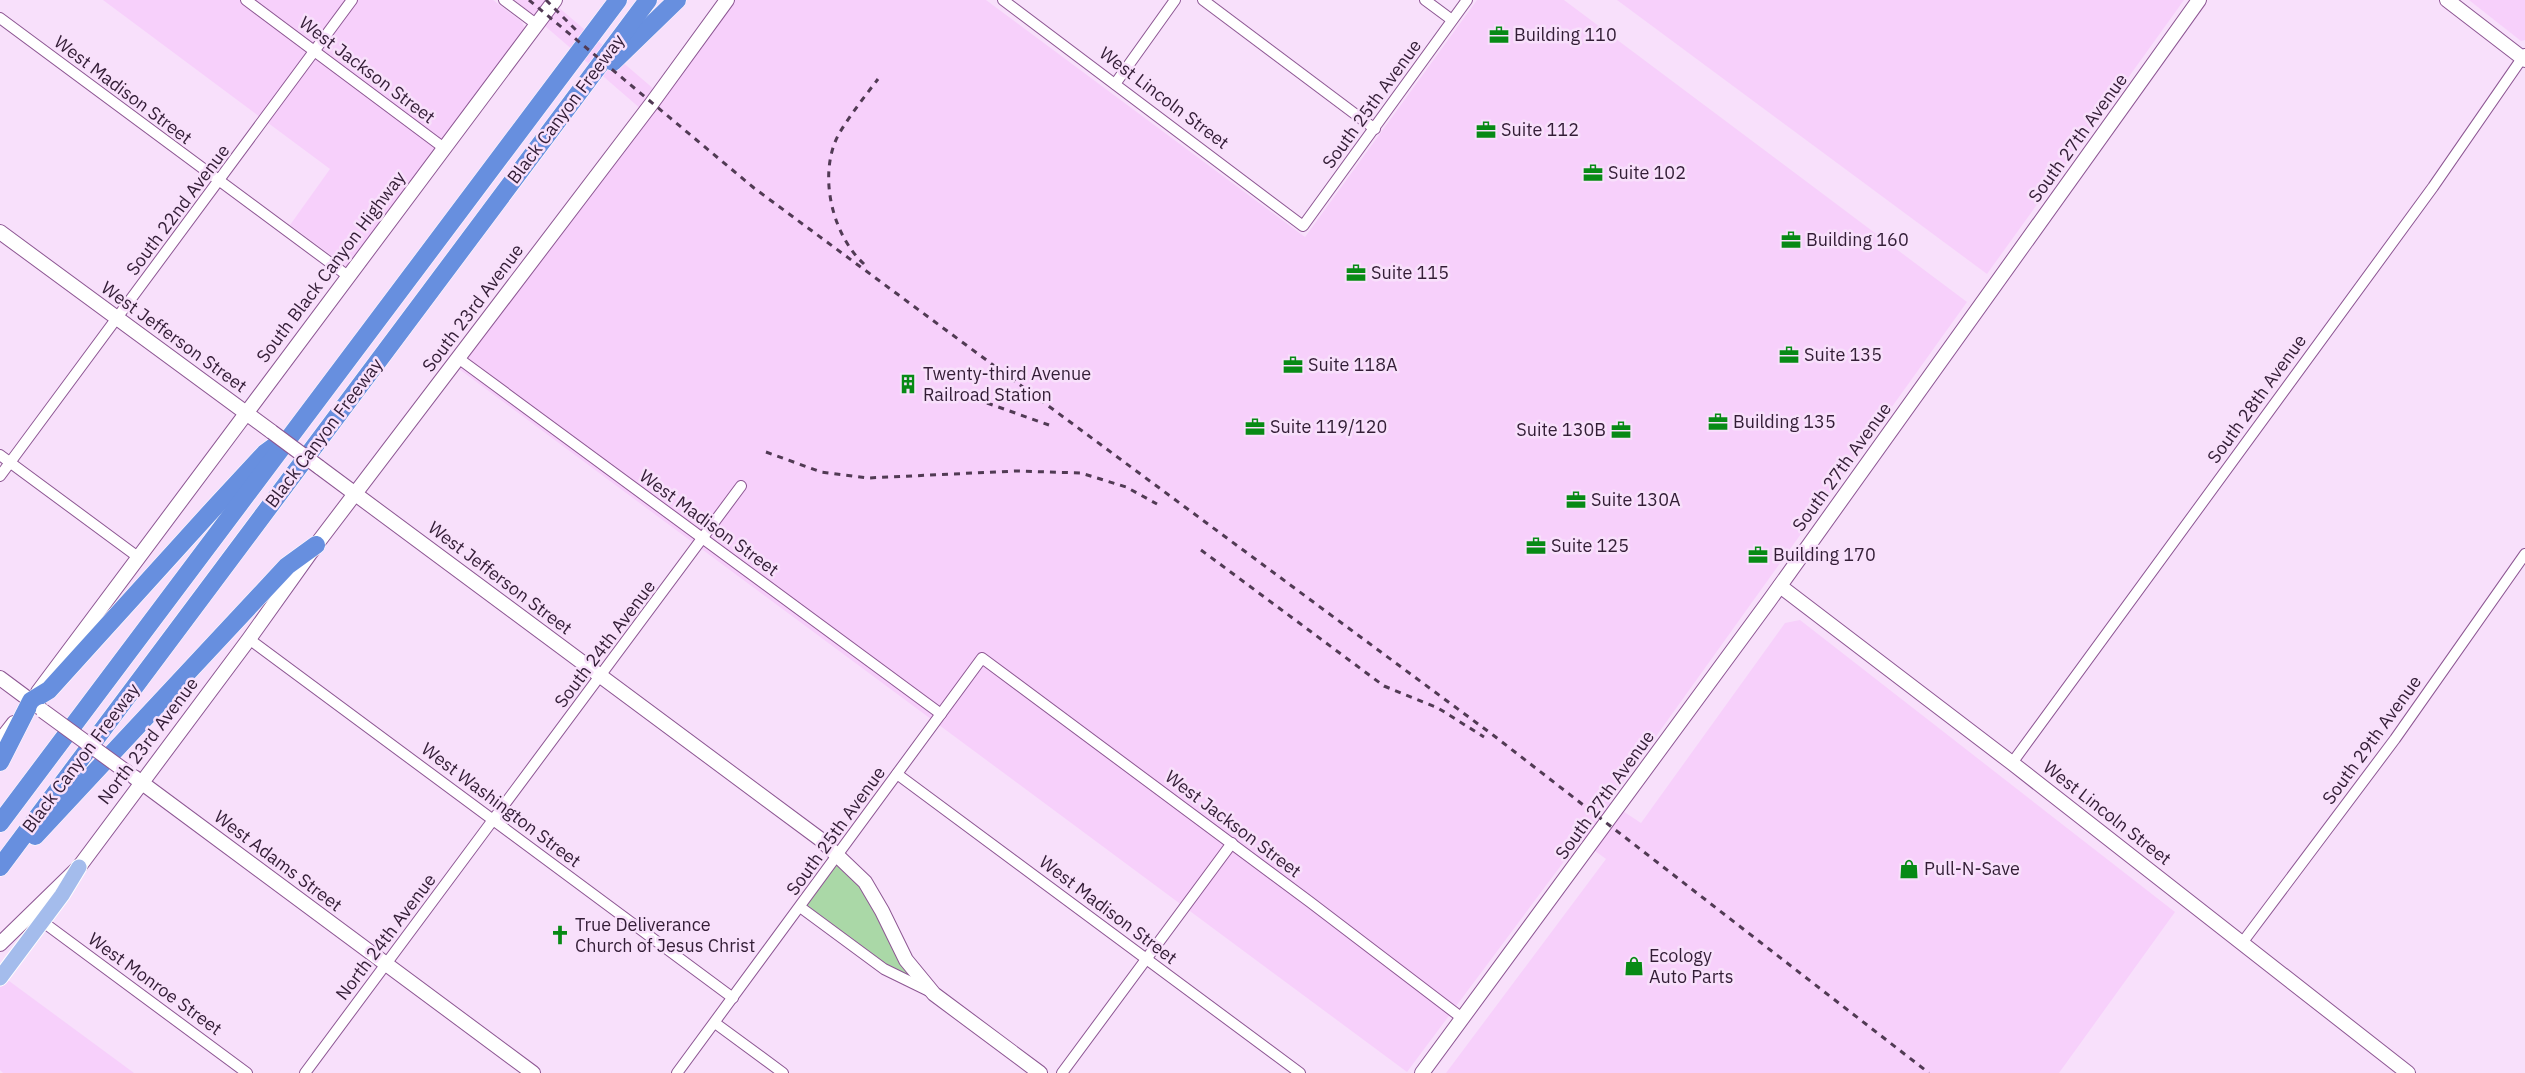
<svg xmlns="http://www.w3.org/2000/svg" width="2525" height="1073" font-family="'IBM Plex Sans',sans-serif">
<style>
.built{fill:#f7d0fb}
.green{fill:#aad8a7}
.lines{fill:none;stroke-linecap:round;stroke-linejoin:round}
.street-casing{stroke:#8d5793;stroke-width:12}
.secondary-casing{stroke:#8d5793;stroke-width:16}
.primary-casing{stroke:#fff;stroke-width:17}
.highway-casing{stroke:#fff;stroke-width:19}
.street{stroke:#fff;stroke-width:10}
.secondary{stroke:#fff;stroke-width:14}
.primary{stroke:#a4bcec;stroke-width:15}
.highway{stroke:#678fdf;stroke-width:18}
.rail{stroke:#513a54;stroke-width:3;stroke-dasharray:6 6;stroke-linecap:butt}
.secondary-bridge-casing{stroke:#8d5793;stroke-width:16;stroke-linecap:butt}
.secondary-bridge{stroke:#fff;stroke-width:14}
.labels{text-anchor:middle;stroke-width:5;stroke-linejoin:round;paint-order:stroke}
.poi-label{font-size:18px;fill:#331d36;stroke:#f8e0fb;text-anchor:start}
.street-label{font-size:18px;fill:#331d36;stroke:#f8e0fb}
</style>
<rect width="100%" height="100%" fill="#f8e0fb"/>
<g class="built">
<path d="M103,0H493L522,22L524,27L523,32L347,267L290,225L330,169Z"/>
<path d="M515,0H550L662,96L734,0H986L1305,237L1477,0H1564L1967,302L1609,802L1641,823L1785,623L1800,620L2175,912L2059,1073H1446L1606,859L1580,840L1407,1072L459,369L649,116Z"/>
<path d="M1617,0H2184L1987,274Z"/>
<path d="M2469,0H2525V40L2521,41Z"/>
<path d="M5,978L134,1073H3L0,1070V985Z"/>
</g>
<path class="green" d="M838,855L854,869L934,994L904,977L800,907Z"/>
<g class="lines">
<defs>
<g id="street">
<path d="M246,0L444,148"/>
<path d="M504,0L536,24"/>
<path d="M1003,0L1303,226L1467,0"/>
<path d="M1203,0L1375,129"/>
<path d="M1425,0L1452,20"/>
<path d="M0,18L348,276"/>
<path d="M1115,84L1175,0"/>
<path d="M458,358L941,714"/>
<path d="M0,455L138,557"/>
<path d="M0,476L352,0"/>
<path d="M249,639L733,998"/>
<path d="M2012,763L2433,187L2525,54"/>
<path d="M897,774L1300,1073"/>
<path d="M800,907L884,969L929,991"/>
<path d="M43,922L247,1073"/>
<path d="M2242,943L2395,739L2525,554"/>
<path d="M715,1023L783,1073"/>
<path d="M305,1073L741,486"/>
<path d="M677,1073L982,658L1310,902L1462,1018"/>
<path d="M1062,1073L1232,843"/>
</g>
<g id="secondary">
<path d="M2447,0L2525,60"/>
<path d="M0,232L272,432"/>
<path d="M319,467L820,839L865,882L882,911L906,960L934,994L1040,1073"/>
<path d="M1780,586L2012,763L2408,1073"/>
<path d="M0,678L39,707"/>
<path d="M38,692L555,0"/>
<path d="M0,741L14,723"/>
<path d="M134,777L533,1073"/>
<path d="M0,944L79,867L249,639L316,545L652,103L727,0"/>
<path d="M1422,1073L1769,601L2199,0"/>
</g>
<path id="primary" d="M0,978L62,895L79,867"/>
<g id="highway">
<path d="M613,62L677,0"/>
<path d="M0,762L31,701L49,690L214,508L265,453L276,445"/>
<path d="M0,823L618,0"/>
<path d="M35,836L287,566L316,545"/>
<path d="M0,867L648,0"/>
</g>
</defs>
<use href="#street" class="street-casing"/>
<use href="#secondary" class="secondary-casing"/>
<use href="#primary" class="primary-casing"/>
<use href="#highway" class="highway-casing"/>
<use href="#street" class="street"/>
<use href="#secondary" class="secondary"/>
<use href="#primary" class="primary"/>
<use href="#highway" class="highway"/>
<g class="rail">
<path d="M529,0L754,188L1493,735L1929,1073"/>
<path d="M546,0L579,33"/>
<path d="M864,264C831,234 817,171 840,132C851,114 865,96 878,79"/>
<path d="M987,403L1049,425"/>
<path d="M766,452L821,472L868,478L1016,471L1081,473L1126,487L1157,504"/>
<path d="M1201,550L1384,686L1438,708L1484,737"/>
</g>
<defs>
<g id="secondary-bridge">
<path d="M272,432L319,467"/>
<path d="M43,711L128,773"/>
</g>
</defs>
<use href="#secondary-bridge" class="secondary-bridge-casing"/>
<use href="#secondary-bridge" class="secondary-bridge"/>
</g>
<defs>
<symbol id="office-bare" viewBox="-9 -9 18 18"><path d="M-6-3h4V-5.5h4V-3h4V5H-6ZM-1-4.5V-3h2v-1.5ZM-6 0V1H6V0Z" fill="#078a15" stroke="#f8e0fb" stroke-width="2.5" paint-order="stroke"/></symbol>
<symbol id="building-bare" viewBox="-9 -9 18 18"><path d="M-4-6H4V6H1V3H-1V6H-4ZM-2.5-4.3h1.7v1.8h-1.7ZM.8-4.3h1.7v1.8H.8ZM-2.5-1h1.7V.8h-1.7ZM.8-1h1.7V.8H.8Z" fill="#078a15" stroke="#f8e0fb" stroke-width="2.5" paint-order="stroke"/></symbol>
<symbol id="shop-bare" viewBox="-9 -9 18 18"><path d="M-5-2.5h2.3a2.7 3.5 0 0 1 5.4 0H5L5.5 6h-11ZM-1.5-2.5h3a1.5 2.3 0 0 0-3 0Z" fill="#078a15" stroke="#f8e0fb" stroke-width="2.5" paint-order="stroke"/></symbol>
<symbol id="church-bare" viewBox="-9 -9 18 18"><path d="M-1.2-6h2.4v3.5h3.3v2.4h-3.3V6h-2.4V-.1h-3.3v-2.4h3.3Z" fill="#078a15" stroke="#f8e0fb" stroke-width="2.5" paint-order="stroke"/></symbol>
</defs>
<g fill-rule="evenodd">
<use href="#office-bare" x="1485" y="21" width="28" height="28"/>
<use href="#office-bare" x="1472" y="116" width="28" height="28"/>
<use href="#office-bare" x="1579" y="159" width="28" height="28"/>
<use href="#office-bare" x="1777" y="226" width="28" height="28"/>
<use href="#office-bare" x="1342" y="259" width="28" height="28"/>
<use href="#office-bare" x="1775" y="341" width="28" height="28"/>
<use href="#office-bare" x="1279" y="351" width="28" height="28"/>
<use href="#building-bare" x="894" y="370" width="28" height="28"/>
<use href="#office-bare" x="1704" y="408" width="28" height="28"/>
<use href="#office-bare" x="1241" y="413" width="28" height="28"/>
<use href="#office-bare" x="1607" y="416" width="28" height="28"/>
<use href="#office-bare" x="1562" y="486" width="28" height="28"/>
<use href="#office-bare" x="1522" y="532" width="28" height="28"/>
<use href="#office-bare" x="1744" y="541" width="28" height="28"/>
<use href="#shop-bare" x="1895" y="855" width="28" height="28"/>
<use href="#church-bare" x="546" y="921" width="28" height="28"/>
<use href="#shop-bare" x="1620" y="952" width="28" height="28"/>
</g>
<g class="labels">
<g class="poi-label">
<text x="1514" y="41">Building 110</text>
<text x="1501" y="136">Suite 112</text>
<text x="1608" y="179">Suite 102</text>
<text x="1806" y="246">Building 160</text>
<text x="1371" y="279">Suite 115</text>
<text x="1804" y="361">Suite 135</text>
<text x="1308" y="371">Suite 118A</text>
<text x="923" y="380">Twenty-third Avenue<tspan x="923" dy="21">Railroad Station</tspan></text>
<text x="1733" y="428">Building 135</text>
<text x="1270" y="433">Suite 119/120</text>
<text x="1606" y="436" text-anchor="end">Suite 130B</text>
<text x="1591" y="506">Suite 130A</text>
<text x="1551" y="552">Suite 125</text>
<text x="1773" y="561">Building 170</text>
<text x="1924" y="875">Pull-N-Save</text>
<text x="575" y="931">True Deliverance<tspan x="575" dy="21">Church of Jesus Christ</tspan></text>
<text x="1649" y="962">Ecology<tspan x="1649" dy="21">Auto Parts</tspan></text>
</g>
<g class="street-label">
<text transform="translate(367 70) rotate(37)" y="6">West Jackson Street</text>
<text transform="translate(123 90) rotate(37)" y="6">West Madison Street</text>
<text transform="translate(1164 98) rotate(37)" y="6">West Lincoln Street</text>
<text transform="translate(1372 104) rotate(-54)" y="6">South 25th Avenue</text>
<text transform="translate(566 109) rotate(-53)" y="6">Black Canyon Freeway</text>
<text transform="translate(2078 138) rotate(-54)" y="6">South 27th Avenue</text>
<text transform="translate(178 210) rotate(-53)" y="6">South 22nd Avenue</text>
<text transform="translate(331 267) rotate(-53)" y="6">South Black Canyon Highway</text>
<text transform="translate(473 308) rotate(-53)" y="6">South 23rd Avenue</text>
<text transform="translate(174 337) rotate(36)" y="6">West Jefferson Street</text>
<text transform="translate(2257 399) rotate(-54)" y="6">South 28th Avenue</text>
<text transform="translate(324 433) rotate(-53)" y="6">Black Canyon Freeway</text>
<text transform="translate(1842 467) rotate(-54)" y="6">South 27th Avenue</text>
<text transform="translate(709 523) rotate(36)" y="6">West Madison Street</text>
<text transform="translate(500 578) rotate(37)" y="6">West Jefferson Street</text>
<text transform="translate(605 644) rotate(-53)" y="6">South 24th Avenue</text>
<text transform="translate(2372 740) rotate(-54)" y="6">South 29th Avenue</text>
<text transform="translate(148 741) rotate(-53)" y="6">North 23rd Avenue</text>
<text transform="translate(81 758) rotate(-53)" y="6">Black Canyon Freeway</text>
<text transform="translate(1605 795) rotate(-54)" y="6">South 27th Avenue</text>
<text transform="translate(501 805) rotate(37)" y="6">West Washington Street</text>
<text transform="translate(2107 813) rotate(38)" y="6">West Lincoln Street</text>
<text transform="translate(1233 824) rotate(37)" y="6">West Jackson Street</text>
<text transform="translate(836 831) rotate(-54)" y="6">South 25th Avenue</text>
<text transform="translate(278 861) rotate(37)" y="6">West Adams Street</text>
<text transform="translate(1108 910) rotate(37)" y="6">West Madison Street</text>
<text transform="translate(386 937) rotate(-53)" y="6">North 24th Avenue</text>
<text transform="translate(155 984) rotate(36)" y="6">West Monroe Street</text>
</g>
</g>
</svg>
